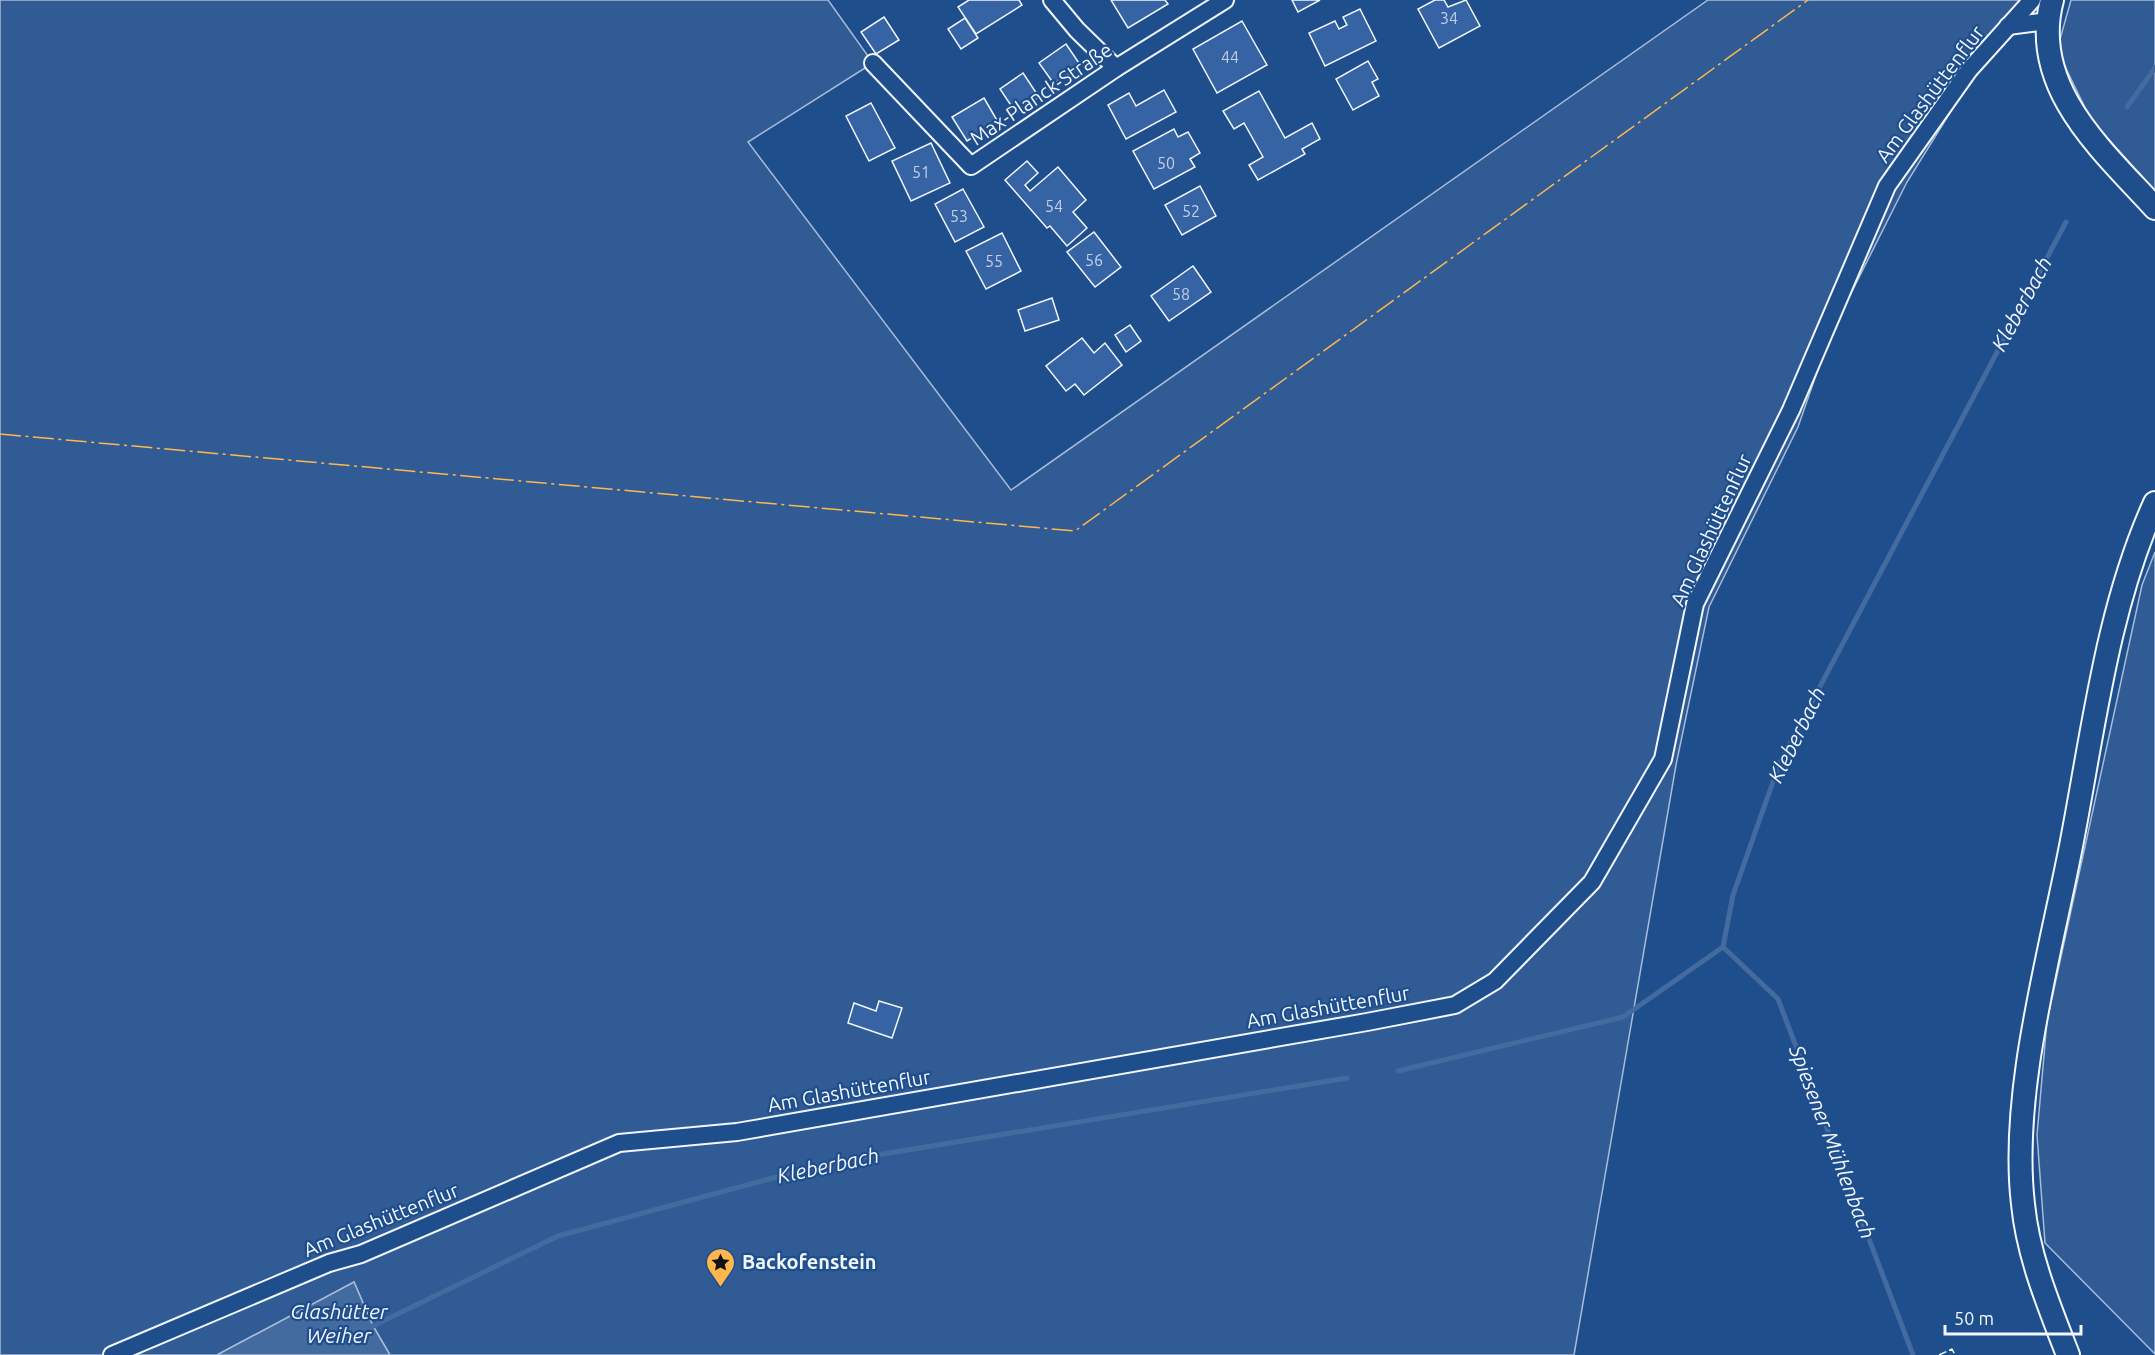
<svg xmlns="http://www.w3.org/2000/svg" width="2155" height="1355" font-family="Ubuntu,sans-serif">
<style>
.green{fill:#305b95;stroke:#a8bbd7;stroke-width:1.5}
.water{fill:#446ba0;stroke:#a8bbd7;stroke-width:1.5}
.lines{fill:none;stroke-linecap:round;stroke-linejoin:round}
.stream{stroke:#446ba0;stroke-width:5}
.building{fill:#3563a3;stroke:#f2f6ff;stroke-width:1.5}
.street-casing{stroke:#f2f6ff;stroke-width:20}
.secondary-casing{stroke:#f2f6ff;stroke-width:26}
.street{stroke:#1f4e8c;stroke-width:16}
.secondary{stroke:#1f4e8c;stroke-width:22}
.fence{stroke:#f2f6ff;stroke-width:1.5;stroke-dasharray:8 3;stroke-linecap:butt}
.power{stroke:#ffb74d;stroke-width:1.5;stroke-dasharray:21 4.5 3 4.5;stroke-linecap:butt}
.labels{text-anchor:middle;stroke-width:4.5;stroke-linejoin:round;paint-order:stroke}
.number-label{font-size:16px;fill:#c3d1e8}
.street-label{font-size:20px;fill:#f2f6ff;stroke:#1f4e8c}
.poi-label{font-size:20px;font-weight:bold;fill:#f2f6ff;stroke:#1f4e8c;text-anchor:start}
.water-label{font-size:21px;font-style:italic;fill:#f2f6ff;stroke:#1f4e8c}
</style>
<rect width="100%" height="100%" fill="#1f4e8c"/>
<g class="green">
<path d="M0,0H828L873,63L748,142L1011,490L1708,0H2020L1907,182L1830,335L1798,427L1709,607L1676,765L1574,1355H390L373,1326L354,1282L217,1355H0Z"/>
<path d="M2071,0H2155V191L2091,120L2057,50Z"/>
<path d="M2155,552V1354L2045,1243L2037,1135L2047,1021L2142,585Z"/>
</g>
<path class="water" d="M354,1282L373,1326L390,1355H217Z"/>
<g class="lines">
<g class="stream">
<path d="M2127,107L2155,68"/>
<path d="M1723,947L1778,999L1913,1355"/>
<path d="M1398,1071L1623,1017L1723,947L1733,895L1780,762L2066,222"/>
<path d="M368,1330L373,1326L558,1236L828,1163L1347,1078"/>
</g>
</g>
<g class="building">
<path d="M969,0H1019L1022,5L976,34L958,7Z"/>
<path d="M1111,0H1165L1168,4L1128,28Z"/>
<path d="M1292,0H1320L1298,12Z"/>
<path d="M1435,0H1444L1448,7L1466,0L1480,26L1439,48L1418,9Z"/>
<path d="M1360,9L1376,41L1325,66L1309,33L1335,21L1339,29L1347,25L1343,17Z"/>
<path d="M884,17L899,40L876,54L861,32Z"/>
<path d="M965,18L978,38L961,49L948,29Z"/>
<path d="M1242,21L1267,65L1217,93L1193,49Z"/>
<path d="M1066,44L1081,66L1054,84L1039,63Z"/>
<path d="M1368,61L1378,79L1372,82L1379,96L1353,110L1336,79Z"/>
<path d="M1023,73L1039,97L1016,113L1000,89Z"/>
<path d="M1164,90L1176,112L1126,139L1108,105L1129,93L1136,106Z"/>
<path d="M1259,91L1285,138L1312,123L1320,139L1302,149L1305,154L1258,180L1249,165L1263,157L1244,123L1234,129L1223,111Z"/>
<path d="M984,98L998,122L967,141L952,117Z"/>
<path d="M871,103L895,148L869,161L846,116Z"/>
<path d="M1174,129L1178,137L1188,132L1200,153L1190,159L1195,167L1154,189L1133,151Z"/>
<path d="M931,143L950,183L911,201L892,161Z"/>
<path d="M1027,161L1038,173L1025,185L1030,191L1058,167L1086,200L1073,212L1087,228L1067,246L1050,226L1047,228L1005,180Z"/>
<path d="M1200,186L1216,216L1182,235L1165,205Z"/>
<path d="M963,189L984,227L955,242L935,204Z"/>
<path d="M1094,232L1121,267L1095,287L1067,252Z"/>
<path d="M1002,233L1021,271L986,289L966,251Z"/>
<path d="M1193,266L1211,292L1169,321L1151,296Z"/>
<path d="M1052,298L1059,320L1025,331L1018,310Z"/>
<path d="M1130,325L1141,341L1126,352L1115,335Z"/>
<path d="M1082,338L1094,353L1105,343L1122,365L1084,395L1075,384L1066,391L1046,366Z"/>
<path d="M879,1001L902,1008L892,1038L848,1023L854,1003L876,1011Z"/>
</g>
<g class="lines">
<defs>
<g id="street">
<path d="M1052,0L1077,30L1116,68"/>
<path d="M2008,26L2048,21"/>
<path d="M873,63L971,166L1116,68L1225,0"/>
<path d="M112,1355L329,1263L361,1254L619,1143L737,1132L1367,1022L1455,1005L1495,981L1592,882L1663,759L1695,604L1791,410L1887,186L1969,70L2032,0"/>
</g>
<g id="secondary">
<path d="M2052,0C2029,87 2102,150 2155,208"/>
<path d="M2068,1355C2049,1306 2028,1256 2023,1204C2010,1094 2050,955 2071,846C2093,733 2107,608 2155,503"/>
</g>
</defs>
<use href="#street" class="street-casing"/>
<use href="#secondary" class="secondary-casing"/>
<use href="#street" class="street"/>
<use href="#secondary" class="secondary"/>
<path class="fence" d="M1939,1355L1952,1349L1955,1355"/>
<path class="power" d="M0,434L1075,531L1808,0"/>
</g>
<defs>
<symbol id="sight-pin" viewBox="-11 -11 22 30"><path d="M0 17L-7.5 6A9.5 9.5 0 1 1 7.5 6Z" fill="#ffb74d" stroke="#1f4e8c"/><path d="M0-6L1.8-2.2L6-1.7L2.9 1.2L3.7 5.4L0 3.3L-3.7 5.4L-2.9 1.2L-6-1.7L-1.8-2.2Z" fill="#111"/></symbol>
</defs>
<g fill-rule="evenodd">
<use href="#sight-pin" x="704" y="1246" width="33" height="45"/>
</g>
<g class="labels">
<g class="number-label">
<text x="1449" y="24">34</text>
<text x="1230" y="63">44</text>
<text x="1166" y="169">50</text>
<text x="921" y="178">51</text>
<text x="1054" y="212">54</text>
<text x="1191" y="217">52</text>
<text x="959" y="222">53</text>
<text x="1094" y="266">56</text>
<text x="994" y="267">55</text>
<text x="1181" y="300">58</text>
</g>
<g class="street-label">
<text transform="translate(1041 94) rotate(-34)" y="7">Max-Planck-Straße</text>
<text transform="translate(1930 94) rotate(-53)" y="7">Am Glashüttenflur</text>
<text transform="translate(1711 530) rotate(-65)" y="7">Am Glashüttenflur</text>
<text transform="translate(1328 1007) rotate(-10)" y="7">Am Glashüttenflur</text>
<text transform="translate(849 1091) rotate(-10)" y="7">Am Glashüttenflur</text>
<text transform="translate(381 1220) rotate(-22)" y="7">Am Glashüttenflur</text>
</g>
<g class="poi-label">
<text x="742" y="1269">Backofenstein</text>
</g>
<g class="water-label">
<text transform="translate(2022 304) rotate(-62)" y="7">Kleberbach</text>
<text transform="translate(1797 735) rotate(-64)" y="7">Kleberbach</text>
<text transform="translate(1832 1142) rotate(69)" y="7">Spiesener Mühlenbach</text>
<text transform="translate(828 1166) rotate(-12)" y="7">Kleberbach</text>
<text x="339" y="1319">Glashütter<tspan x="339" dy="24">Weiher</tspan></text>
</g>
</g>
<path d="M1945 1325v9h136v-9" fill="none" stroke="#f2f6ff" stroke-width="3"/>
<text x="1954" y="1325" font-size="18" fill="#f2f6ff" stroke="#1f4e8c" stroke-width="4.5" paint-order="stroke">50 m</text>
</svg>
